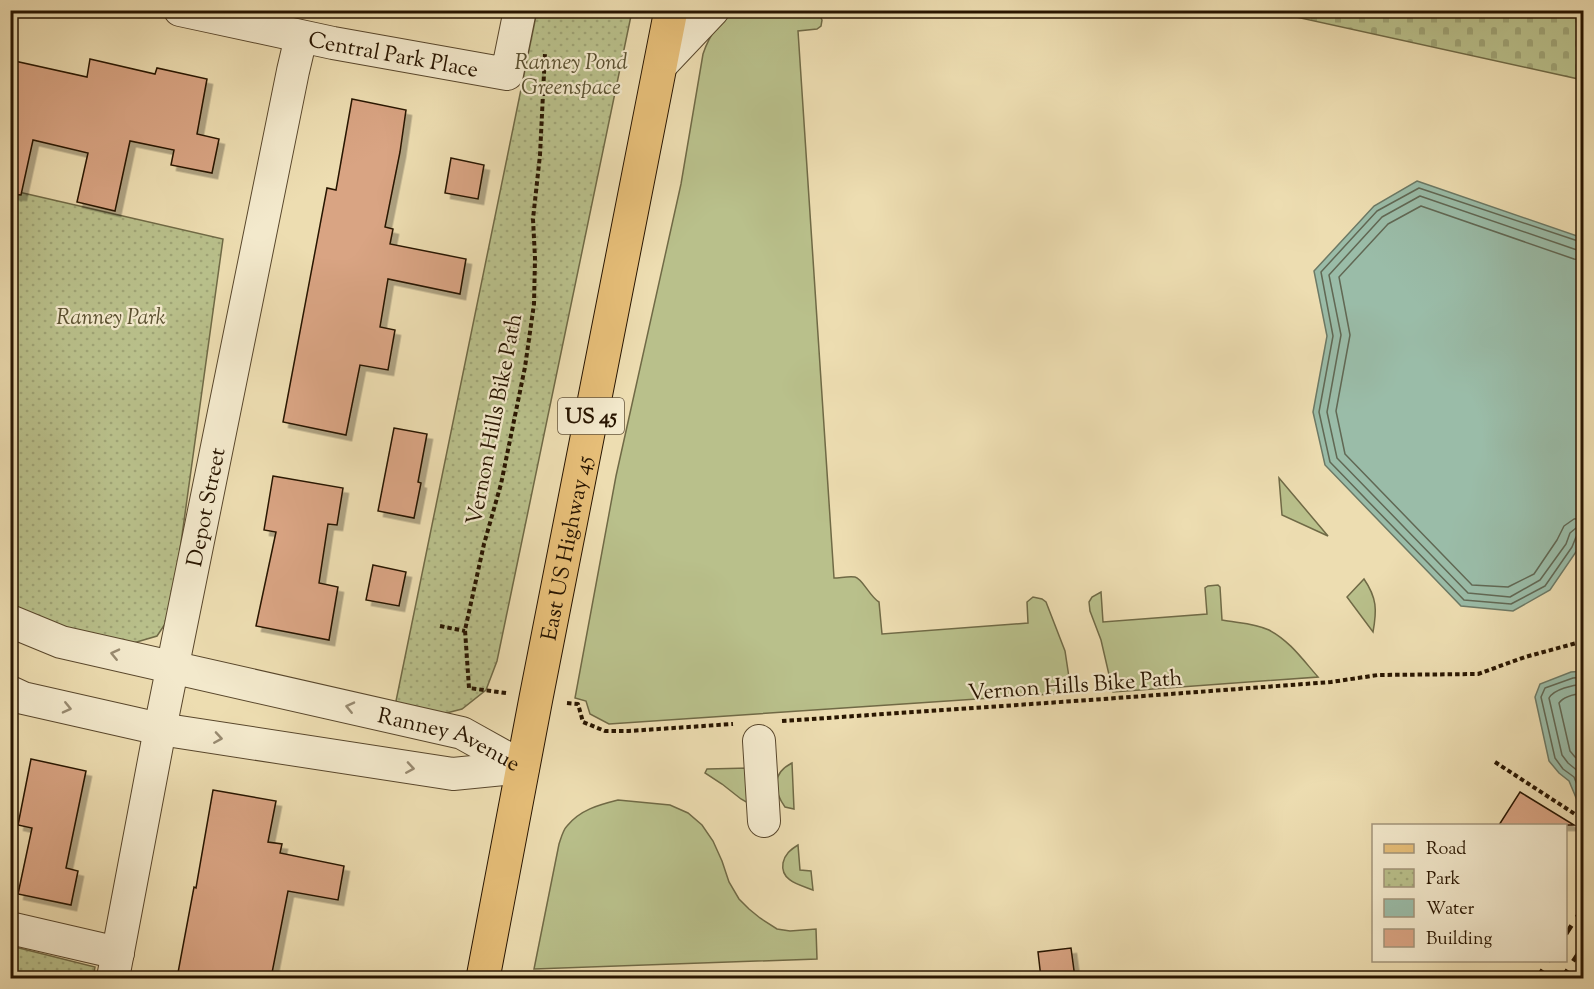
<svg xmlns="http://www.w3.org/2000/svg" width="1594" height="989" font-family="'Sorts Mill Goudy',serif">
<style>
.green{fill:#b9c08b;stroke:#706a46;stroke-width:1.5}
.cemetery{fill:url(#cemetery-stones);stroke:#706a46;stroke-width:1.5}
.park{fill:url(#park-dots);stroke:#706a46;stroke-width:1.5}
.water{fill:#9abca8;stroke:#6c7965;stroke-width:1.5}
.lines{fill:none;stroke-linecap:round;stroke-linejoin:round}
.shore{stroke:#616854;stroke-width:1.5}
.building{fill:#d9a483;stroke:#281500;stroke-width:1.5;filter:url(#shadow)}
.minor-casing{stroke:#59472c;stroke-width:34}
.major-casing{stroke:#281500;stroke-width:35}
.path{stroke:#281500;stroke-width:4;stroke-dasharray:4.5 3;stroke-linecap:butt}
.minor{stroke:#f3e9cc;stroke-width:32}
.major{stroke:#e6be78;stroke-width:33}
.rail{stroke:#281500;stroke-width:4.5;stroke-dasharray:10 10;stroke-linecap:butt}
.oneway{stroke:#988a70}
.labels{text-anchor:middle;stroke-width:4.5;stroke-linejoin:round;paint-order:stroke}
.shield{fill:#f3e9cc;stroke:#65553d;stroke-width:1.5}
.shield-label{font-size:21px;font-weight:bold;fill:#281500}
.street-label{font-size:22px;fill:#281500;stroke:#f3e9cc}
.park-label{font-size:22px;font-style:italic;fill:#5b5131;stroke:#f3e9cc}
</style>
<defs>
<pattern id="cemetery-stones" width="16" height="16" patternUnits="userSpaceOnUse" patternTransform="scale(1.5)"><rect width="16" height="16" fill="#b9c08b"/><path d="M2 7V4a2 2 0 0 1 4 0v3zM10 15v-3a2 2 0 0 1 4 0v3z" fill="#9fa476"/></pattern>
<pattern id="park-dots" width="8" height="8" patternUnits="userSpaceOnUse" patternTransform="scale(1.5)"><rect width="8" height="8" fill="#b9c08b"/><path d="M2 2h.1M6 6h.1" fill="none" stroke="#9fa476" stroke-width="1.8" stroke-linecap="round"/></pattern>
<filter id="shadow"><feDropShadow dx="5.5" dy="5.5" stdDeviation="0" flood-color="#0004"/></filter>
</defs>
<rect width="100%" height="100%" fill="#edddb1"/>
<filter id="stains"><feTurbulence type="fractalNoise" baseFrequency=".00333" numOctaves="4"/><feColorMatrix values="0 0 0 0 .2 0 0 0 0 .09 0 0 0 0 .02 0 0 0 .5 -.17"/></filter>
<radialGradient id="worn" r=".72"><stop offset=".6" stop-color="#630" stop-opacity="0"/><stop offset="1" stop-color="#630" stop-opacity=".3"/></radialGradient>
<g class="green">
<path d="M736,11H814L819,14L822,20L821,26L817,29L798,31L834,578C840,578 848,576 855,577C862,578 870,597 879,602L882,634L1028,623L1027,602L1033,597L1042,599L1046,602L1065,651L1070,684L1066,693L609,724L590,714L586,701L575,698L616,476L681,184L703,54C709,36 719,20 736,11Z"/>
<path d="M1279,478L1328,536L1282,515Z"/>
<path d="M1364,579C1377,598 1377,610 1373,632L1347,597Z"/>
<path d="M1218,585L1220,587L1222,620C1238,623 1255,623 1269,630C1290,641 1303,660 1318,677L1113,692L1101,640L1090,611L1089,602L1092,597L1101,592L1103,622L1207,614L1205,588L1208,586Z"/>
<path d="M792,763L794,809L785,807C773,790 772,773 792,763Z"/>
<path d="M749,768L748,803L741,799L722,784L705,773L707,769Z"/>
<path d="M618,800L670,805L688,813L702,825L713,841L722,861L729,882L739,899L749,909L760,918L777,929L790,931L816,929L817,959L534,969L559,844C561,838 563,830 567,826C580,810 598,805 618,800Z"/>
<path d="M798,845L800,870L811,871L813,890C800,885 780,881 783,863C785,854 790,850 798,845Z"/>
</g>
<path class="cemetery" d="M1269,11H1583V80Z"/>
<g class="park">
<path d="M537,11H632L497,661L486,690L462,709L435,716L395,706Z"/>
<path d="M10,190L223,239L171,615L157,636L130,644L11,615Z"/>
<path d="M11,946L95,967L93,978H11Z"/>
</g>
<g class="water">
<path d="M1417,181L1583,238V532L1578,549L1550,590L1513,611L1461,606L1325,465L1313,412L1327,336L1314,271L1374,206Z"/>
<path d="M1583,671L1584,800H1577L1569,781L1559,773L1549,761L1535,697L1540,684L1571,672Z"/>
</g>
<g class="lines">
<g class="shore">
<path d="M1584,243L1419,188L1377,211L1321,272L1333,336L1319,412L1330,462L1464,600L1511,604L1545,586L1572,547L1576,537L1579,535L1584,534"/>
<path d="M1584,251L1577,250L1420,196L1382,217L1329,275L1341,335L1327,412L1337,458L1468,593L1510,597L1540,580L1566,544L1570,533L1576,528L1584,527"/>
<path d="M1584,260L1574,259L1421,206L1388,224L1339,277L1350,335L1336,411L1345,454L1472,585L1508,587L1534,574L1557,540L1564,526L1574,519L1584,518"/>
<path d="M1584,677L1573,678L1545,688L1541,697L1555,758L1563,769L1574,777L1580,792L1584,794"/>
<path d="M1584,684C1573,685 1554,689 1549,698L1562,755L1568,763L1579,772L1584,780"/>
<path d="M1584,693C1575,694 1564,696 1559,703L1570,751L1575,757L1584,763"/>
</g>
</g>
<g class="building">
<path d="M90,59L155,74L157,68L207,79L197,134L219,139L212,173L171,165L174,150L130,141L115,211L77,202L88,153L33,140L21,195L10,194V60L87,77Z"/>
<path d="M352,99L406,110L400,152L385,227L393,229L390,244L466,259L460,294L388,279L380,327L395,330L388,370L360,365L346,435L283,422L327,188L336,190Z"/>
<path d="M451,158L484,165L478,199L445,193Z"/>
<path d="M394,428L427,434L418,482L421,483L414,518L378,511Z"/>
<path d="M273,476L343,488L337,525L328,524L319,583L338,587L329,640L256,626L276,532L264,530Z"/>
<path d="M373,565L406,572L399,606L366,600Z"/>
<path d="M31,759L86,771L66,868L78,871L71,905L18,894L32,828L18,825Z"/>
<path d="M213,790L276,801L268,842L282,844L280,853L344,866L338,900L288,891L271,978H177L194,887L196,888Z"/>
<path d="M1520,792L1574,825H1499Z"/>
<path d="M1071,948L1075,978H1041L1038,952Z"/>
</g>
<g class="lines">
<defs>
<g id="minor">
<path id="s1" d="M180,10L333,43L507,74L520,10"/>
<path d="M660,66L713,10"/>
<path id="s2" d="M10,621L61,642L462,733L523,767"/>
<path d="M10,692L23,698L160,729L453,774L523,767"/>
<path d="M759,741L764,821"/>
<path d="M10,928L118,953"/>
<path id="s3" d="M113,978L160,729L293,71L301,37"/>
</g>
<g id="major">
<path id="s4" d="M483,978L536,698L671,10"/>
</g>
</defs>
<use href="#minor" class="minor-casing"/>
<use href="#major" class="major-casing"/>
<g class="path">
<path d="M440,626L465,631"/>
<path d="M506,693L469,688L465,630L484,544L501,484L525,367L534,304L535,258L533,219L540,155L545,53"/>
<path d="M567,703L578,704L583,722L605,731H629L733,724"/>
<path d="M782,721L1090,700L1331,682L1378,675L1478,674L1525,657L1584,641"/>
<path d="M1495,762L1584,820"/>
</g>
<use href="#minor" class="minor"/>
<use href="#major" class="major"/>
<g class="rail">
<path d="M1566,934L1584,906"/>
<path d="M1537,978L1549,960"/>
<path d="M1562,978L1584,945"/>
</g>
</g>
<defs><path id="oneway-chevron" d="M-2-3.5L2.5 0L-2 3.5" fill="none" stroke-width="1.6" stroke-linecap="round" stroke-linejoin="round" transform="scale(1.5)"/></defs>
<g class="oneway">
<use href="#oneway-chevron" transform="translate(115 654) rotate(-167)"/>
<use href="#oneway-chevron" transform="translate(350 707) rotate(-167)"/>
<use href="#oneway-chevron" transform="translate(67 708) rotate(13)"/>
<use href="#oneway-chevron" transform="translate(218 738) rotate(9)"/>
<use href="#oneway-chevron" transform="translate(410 768) rotate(9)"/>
</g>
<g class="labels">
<rect class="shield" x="558" y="398" width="66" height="36" rx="4.5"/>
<g class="shield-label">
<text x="591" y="423">US 45</text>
</g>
<g class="street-label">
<text dy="8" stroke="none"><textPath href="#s1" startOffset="218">Central Park Place</textPath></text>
<text transform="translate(493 419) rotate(-79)" y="8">Vernon Hills Bike Path</text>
<text dy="8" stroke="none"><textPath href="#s3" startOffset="480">Depot Street</textPath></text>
<text dy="8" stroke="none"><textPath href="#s4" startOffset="438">East US Highway 45</textPath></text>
<text transform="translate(1075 684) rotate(-4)" y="8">Vernon Hills Bike Path</text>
<text dy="8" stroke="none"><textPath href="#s2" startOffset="456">Ranney Avenue</textPath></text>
</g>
<g class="park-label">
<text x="571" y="69">Ranney Pond<tspan x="571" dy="25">Greenspace</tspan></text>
<text x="111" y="324">Ranney Park</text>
</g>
</g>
<rect width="1594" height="989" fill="none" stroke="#edddb1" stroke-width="36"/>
<rect x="12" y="12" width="1570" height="965" fill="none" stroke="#281500" stroke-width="3"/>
<rect x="18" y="18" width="1558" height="953" fill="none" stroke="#281500" stroke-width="1.5"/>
<rect x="1372" y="824" width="195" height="138" fill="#f3e9cc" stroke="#a2947a" stroke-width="1.5"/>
<rect x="1384" y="844" width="30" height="9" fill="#e6be78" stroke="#a2947a" stroke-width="1.5"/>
<text x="1426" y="854" font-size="18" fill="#281500">Road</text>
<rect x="1384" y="869" width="30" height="18" fill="url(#park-dots)" stroke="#a2947a" stroke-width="1.5"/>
<text x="1426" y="884" font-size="18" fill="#281500">Park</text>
<rect x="1384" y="899" width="30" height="18" fill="#9abca8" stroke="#a2947a" stroke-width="1.5"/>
<text x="1426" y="914" font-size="18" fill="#281500">Water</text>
<rect x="1384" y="929" width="30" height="18" fill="#d9a483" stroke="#a2947a" stroke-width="1.5"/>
<text x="1426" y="944" font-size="18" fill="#281500">Building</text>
<rect width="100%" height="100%" filter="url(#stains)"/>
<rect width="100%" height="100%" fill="url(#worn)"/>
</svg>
